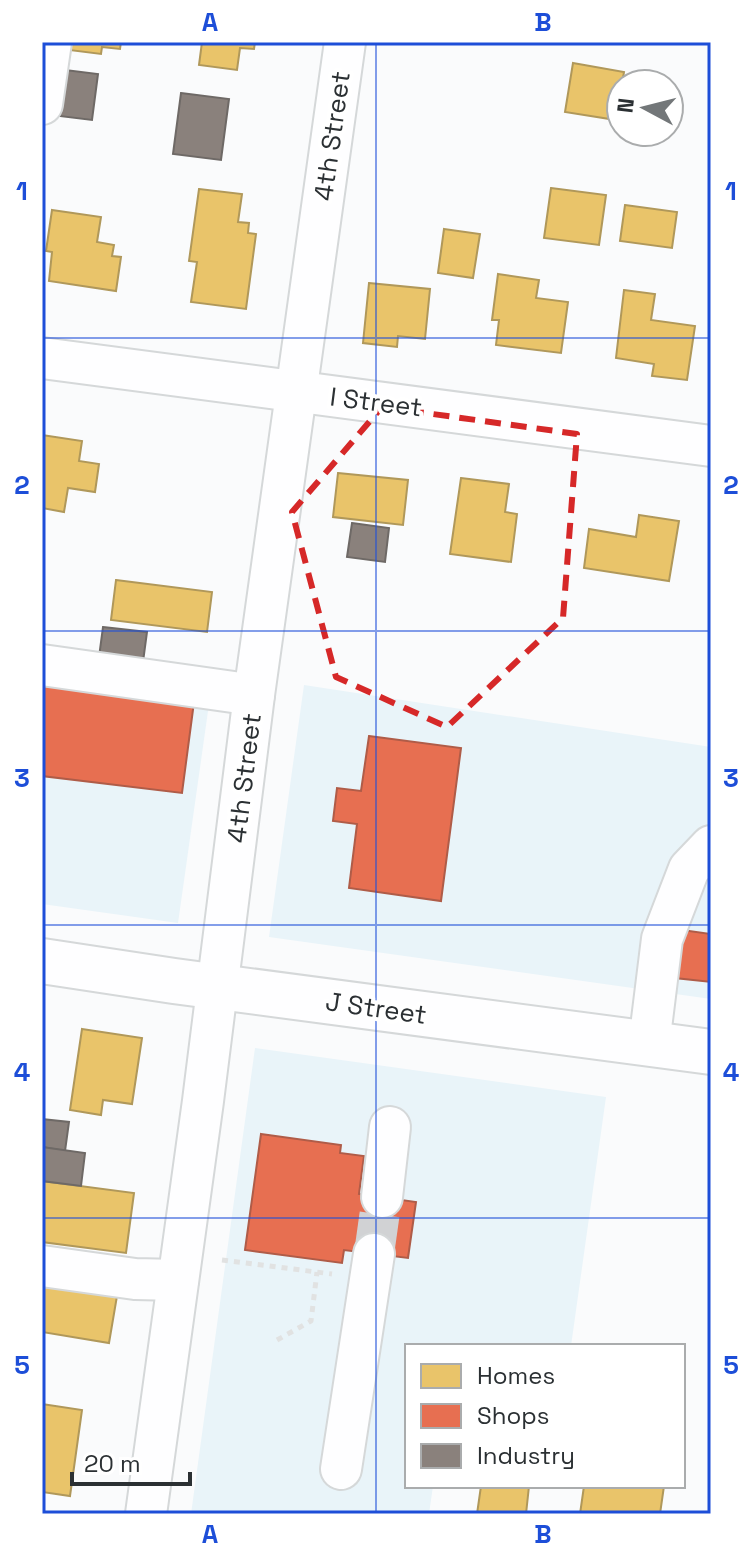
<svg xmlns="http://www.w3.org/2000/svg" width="753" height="1556" font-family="'Space Grotesk',sans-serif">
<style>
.built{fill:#e9f4f9}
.homes{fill:#e9c46a;stroke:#b0985a;stroke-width:2}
.shops{fill:#e76f51;stroke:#af5c48;stroke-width:2}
.industry{fill:#8a817c;stroke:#6e6966;stroke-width:2}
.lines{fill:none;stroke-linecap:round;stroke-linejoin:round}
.minor-tunnel{stroke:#d1d2d4;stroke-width:40;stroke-dasharray:40 20;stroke-linecap:butt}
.minor-casing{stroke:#d5d8d9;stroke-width:44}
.major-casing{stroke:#d5d8d9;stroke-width:48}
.path{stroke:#e1e2e2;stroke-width:5;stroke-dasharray:6 6;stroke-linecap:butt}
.minor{stroke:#fefeff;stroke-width:40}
.major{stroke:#fefeff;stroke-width:44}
.marked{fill:none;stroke:#d62828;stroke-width:6;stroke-dasharray:16 10;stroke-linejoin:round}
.grid{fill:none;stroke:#1d4ed8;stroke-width:2;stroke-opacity:0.55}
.labels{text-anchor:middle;stroke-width:8;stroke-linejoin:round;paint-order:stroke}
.street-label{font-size:26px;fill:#2b3033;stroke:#fff}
.neatline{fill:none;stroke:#1d4ed8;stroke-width:3}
.grid-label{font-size:26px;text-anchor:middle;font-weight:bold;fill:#1d4ed8}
</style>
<rect width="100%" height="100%" fill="#fafbfc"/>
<g class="built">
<path d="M42,652L213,676L178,923L42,904Z"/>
<path d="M304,685L711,747V999L269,937Z"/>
<path d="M255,1048L606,1097L571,1346L453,1344L452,1346H407V1486H433L429,1514H191Z"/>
</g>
<g class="homes">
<path d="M62,42H121L120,49L102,47L101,54L61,49Z"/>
<path d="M202,42H255L254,49L240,48L237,70L199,65Z"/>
<path d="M573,63L624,72L616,120L565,112Z"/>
<path d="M551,188L606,195L599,245L544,238Z"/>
<path d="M199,189L242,194L238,222L249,223L248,233L256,234L246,309L191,302L197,262L189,261Z"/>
<path d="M625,205L677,212L672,248L620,241Z"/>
<path d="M52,210L101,217L97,242L114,245L112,256L121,257L116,291L49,281L52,252L46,251Z"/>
<path d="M444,229L480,234L473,278L438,273Z"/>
<path d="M498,274L539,280L536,298L568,302L561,353L496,345L499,320H492Z"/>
<path d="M369,283L430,289L425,339L398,336L397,347L363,343Z"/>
<path d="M624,290L655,294L651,320L695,326L687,380L652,376L654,364L616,358Z"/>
<path d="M42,435L82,441L79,461L99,464L95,492L68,488L64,512L42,508Z"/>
<path d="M338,473L408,480L403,525L333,517Z"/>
<path d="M461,478L509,484L505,512L517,514L511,562L450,554Z"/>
<path d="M639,515L679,521L669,581L584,568L589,529L636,537Z"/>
<path d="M116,580L212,592L207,632L111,620Z"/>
<path d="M82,1029L142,1038L132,1104L103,1100L101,1115L70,1110Z"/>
<path d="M42,1181L134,1193L126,1253L42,1242Z"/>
<path d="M42,1278L118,1290L109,1343L42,1332Z"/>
<path d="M42,1404L82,1410L70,1496L42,1492Z"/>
<path d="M481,1486H529L526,1514H477Z"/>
<path d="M584,1486H664L660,1514H580Z"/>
</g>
<g class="shops">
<path d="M42,683L194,702L182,793L42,776Z"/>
<path d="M369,736L461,748L441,901L349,888L357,824L333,821L337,788L361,791Z"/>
<path d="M682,930L711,934V982L675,978Z"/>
<path d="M261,1134L341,1145L340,1153L364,1156L359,1194L416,1202L408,1258L344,1250L342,1263L245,1250Z"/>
</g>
<g class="industry">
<path d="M57,69L98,74L92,120L51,115Z"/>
<path d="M181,93L229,99L221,160L173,154Z"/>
<path d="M352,523L389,528L385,562L347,557Z"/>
<path d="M103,627L147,632L143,662L99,657Z"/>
<path d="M42,1119L69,1122L65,1151L42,1147Z"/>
<path d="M42,1147L85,1153L81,1186L42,1181Z"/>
</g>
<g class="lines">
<path class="minor-tunnel" d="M374,1254L382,1197"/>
<defs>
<g id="minor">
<path d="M42,104L51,42"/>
<path d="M42,358L711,446"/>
<path d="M42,665L254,695"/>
<path d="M649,1044L662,939L689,869L711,846"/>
<path d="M382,1197L390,1127"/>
<path d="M42,1266L135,1279L178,1280"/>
<path d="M341,1469L374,1254"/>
<path d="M146,1514L203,1101L254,695L345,42"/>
</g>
<path id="major" d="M42,961L174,981L711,1052"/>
</defs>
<use href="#minor" class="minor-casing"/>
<use href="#major" class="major-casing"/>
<g class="path">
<path d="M222,1260L332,1274"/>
<path d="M277,1340L311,1321L317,1272"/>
</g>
<use href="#minor" class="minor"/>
<use href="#major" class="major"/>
</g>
<path class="marked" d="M382,407L577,434L563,618L447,727L336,677L292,512Z"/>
<path class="grid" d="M376,42V1514M42,338H711M42,631H711M42,925H711M42,1218H711"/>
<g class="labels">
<g class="street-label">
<text transform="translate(332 136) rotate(-82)" y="9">4th Street</text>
<text transform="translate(376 402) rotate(7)" y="9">I Street</text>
<text transform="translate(244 778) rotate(-83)" y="9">4th Street</text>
<text transform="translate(376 1008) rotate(8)" y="9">J Street</text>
</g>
</g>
<rect width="753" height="1556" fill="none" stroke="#ffffff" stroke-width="88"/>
<rect x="405" y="1344" width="280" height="144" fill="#ffffff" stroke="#aaacad" stroke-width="2"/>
<rect x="421" y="1364" width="40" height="24" fill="#e9c46a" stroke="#aaacad" stroke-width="2"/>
<text x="477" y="1384" font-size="24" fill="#2b3033">Homes</text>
<rect x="421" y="1404" width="40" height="24" fill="#e76f51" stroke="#aaacad" stroke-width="2"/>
<text x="477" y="1424" font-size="24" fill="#2b3033">Shops</text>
<rect x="421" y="1444" width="40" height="24" fill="#8a817c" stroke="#aaacad" stroke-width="2"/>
<text x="477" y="1464" font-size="24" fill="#2b3033">Industry</text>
<g transform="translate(645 108) rotate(277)"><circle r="38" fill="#ffffff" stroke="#aaacad" stroke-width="2"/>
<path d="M0-6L14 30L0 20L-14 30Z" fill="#737779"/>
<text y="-12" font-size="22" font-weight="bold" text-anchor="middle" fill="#2b3033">N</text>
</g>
<path d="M72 1472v12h118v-12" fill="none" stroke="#2b3033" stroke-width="4"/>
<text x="84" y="1472" font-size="24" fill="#2b3033" stroke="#ffffff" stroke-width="6" paint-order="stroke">20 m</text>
<rect x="44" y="44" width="665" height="1468" class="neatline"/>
<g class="grid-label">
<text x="210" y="31">A</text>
<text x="543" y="31">B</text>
<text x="22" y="200">1</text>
<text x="731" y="200">1</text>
<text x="22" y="494">2</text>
<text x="731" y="494">2</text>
<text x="22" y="787">3</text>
<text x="731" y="787">3</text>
<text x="22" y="1081">4</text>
<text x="731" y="1081">4</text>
<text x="22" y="1374">5</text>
<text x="731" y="1374">5</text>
<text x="210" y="1543">A</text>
<text x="543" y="1543">B</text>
</g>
</svg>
